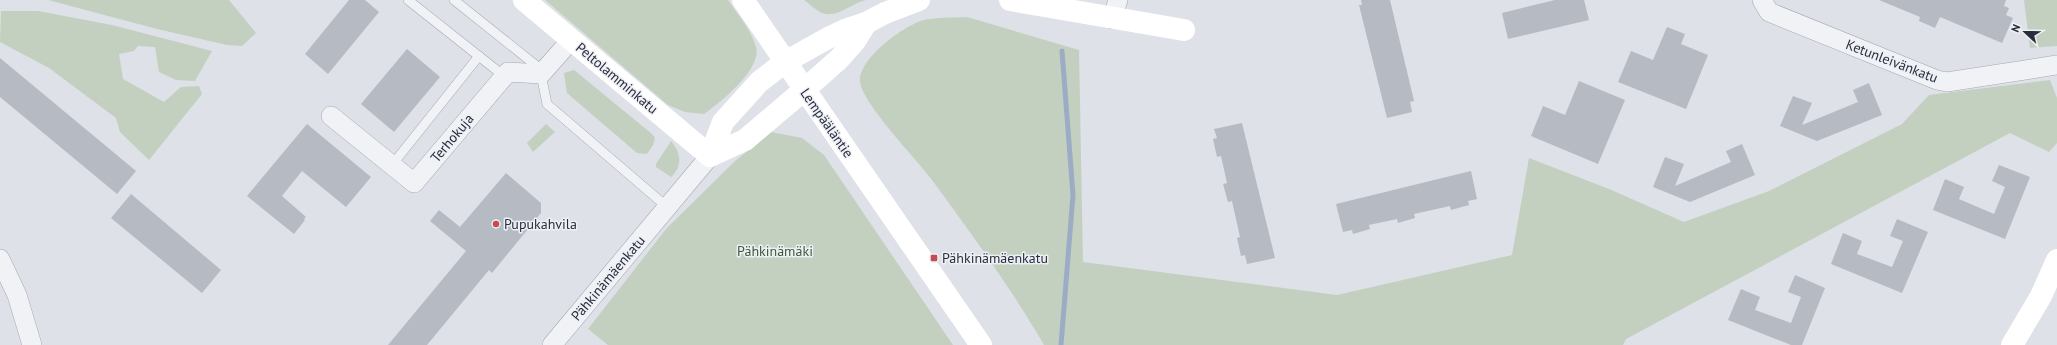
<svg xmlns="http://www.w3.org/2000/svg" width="2057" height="345" font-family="'PT Sans',sans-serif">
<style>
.green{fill:#c3d0c0}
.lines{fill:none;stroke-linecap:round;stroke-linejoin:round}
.stream{stroke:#9cacc5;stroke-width:5}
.building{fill:#b6bac3}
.lane-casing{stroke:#a4a8b1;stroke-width:10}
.street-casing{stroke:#a4a8b1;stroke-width:20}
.lane{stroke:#f1f2f6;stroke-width:9}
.street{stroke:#f1f2f6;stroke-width:19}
.secondary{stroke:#fff;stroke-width:22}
.poi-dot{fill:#c54b53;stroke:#eef0f5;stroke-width:1.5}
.labels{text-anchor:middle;stroke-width:3;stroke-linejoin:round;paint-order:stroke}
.street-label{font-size:14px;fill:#292e3d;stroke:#eef0f5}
.poi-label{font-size:14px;fill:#292e3d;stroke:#eef0f5;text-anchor:start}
.park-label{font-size:14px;fill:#3a5737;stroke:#eef0f5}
</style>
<rect width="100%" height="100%" fill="#dee1e7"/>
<g class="green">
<path d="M48,0H229L256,33L242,46L227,45L157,29Z"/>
<path d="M545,0H728C738,15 751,29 756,47C762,69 720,103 704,114L685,112L668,105Z"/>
<path d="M804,0H866C852,3 836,19 822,13C816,10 809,4 804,0Z"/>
<path d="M2024,0H2057V46L2030,48Z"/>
<path d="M1,11H38L112,25L212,51L195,81L176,80L159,72L155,47L138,46L134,51L119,54L123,79L164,102L181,87L199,86L202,94L149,160L120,132L116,118L49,68L0,42Z"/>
<path d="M967,17L1079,50L1083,262L1337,295L1512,255L1529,158L1609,189L1684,222L1769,191L1902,124L1929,95L2050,80L2057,98V143L2049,152L2010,133L1626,339L1623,345H1044C1011,288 971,233 932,180C916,158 864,106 860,82C857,60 904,25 924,20C938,17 953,18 967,17Z"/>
<path d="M574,70L652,134L655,138L653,145L647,154L637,153L567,93L564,73Z"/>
<path d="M546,124L555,132L533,152L527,143Z"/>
<path d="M771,132L802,138L824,155L953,345H608L588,329L666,229L735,161Z"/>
<path d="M671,141C681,153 683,166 671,177L656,167V164Z"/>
</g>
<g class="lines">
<path class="stream" d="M1061,345L1073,195L1062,51"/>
</g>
<g class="building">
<path d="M349,0H365L379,12L328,74L305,54Z"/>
<path d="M1361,0H1390L1414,101L1410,102L1412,112L1387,118L1359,5H1362Z"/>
<path d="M1555,0H1584L1589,20L1508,39L1502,13Z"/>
<path d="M1879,0H2006L2004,6L2009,8L2006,15L2013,18L2002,43L1940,17L1935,28L1919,21L1920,17Z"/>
<path d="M1667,27L1685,34L1681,44L1708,55L1686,109L1618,82L1631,51L1653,60Z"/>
<path d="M407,49L440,77L394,132L361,104Z"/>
<path d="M0,58L136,171L117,194L0,97Z"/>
<path d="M1579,81L1625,100L1598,164L1531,136L1543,106L1565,115Z"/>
<path d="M1869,83L1882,115L1817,141L1780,126L1793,96L1812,103L1802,125L1858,102L1853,90Z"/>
<path d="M1242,123L1275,258L1247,264L1245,255L1241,256L1237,238L1240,237L1232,201L1228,202L1223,184L1227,183L1221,156L1217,157L1213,139L1217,138L1214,129Z"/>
<path d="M307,124L371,177L346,207L302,171L282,196L306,217L304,219L305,220L294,234L247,196Z"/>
<path d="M1742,144L1755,175L1690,202L1653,187L1665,157L1684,164L1675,186L1731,162L1726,151Z"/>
<path d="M1999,165L2030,177L2005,239L1933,210L1945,179L1964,187L1959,199L1994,214L2005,187L1992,181Z"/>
<path d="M1471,171L1477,199L1468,201L1469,205L1451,210L1450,206L1414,214L1415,218L1398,223L1397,219L1369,225L1370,229L1353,234L1352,230L1343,232L1336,204Z"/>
<path d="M506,173L541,203V213L492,273L489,270L427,345H388L466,251L430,221L439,210L460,227Z"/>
<path d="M131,194L221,270L202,293L111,218Z"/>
<path d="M1897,219L1928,232L1902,293L1831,264L1843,233L1862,241L1857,254L1892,267L1903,241L1890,236Z"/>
<path d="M1795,275L1825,288L1802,345H1791L1728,320L1741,289L1760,297L1755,310L1791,323L1801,297L1788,292Z"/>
</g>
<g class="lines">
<defs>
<g id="lane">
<path d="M408,0L504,76"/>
<path d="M454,0L543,71"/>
<path d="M541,74L547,104L667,207"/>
<path d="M392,165L479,56"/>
</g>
<g id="street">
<path d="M1762,0L1769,12L1937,80L1947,82L2057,65"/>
<path d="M1112,19L1118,0"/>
<path d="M331,116L414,183L508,72L541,74L572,39"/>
<path d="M0,259L17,295L32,345"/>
<path d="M552,345L710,156"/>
</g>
</defs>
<use href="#lane" class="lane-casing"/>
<use href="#street" class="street-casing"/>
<use href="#lane" class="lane"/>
<use href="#street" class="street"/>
<g class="secondary">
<path d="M524,0L710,156"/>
<path d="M743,0L981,345"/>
<path d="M1010,0L1184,30"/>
<path d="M710,156L723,122L759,82L785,62L828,38L845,30L866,23L885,13L919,0"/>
<path d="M710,156L745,140L804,90L839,59L855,41L866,23"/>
<path d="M2012,345L2041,296L2057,260"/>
</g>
</g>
<g class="poi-dot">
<circle cx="496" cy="224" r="4"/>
<rect x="930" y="254" width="8" height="8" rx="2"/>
</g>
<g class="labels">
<g class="street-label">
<text transform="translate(1892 61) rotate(21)" y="5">Ketunleivänkatu</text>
<text transform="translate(617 78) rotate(40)" y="5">Peltolamminkatu</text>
<text transform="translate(827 123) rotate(55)" y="5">Lempääläntie</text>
<text transform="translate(452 138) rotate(-50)" y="5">Terhokuja</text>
<text transform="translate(608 278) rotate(-50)" y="5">Pähkinämäenkatu</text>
</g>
<g class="poi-label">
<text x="504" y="229">Pupukahvila</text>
<text x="942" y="263">Pähkinämäenkatu</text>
</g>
<g class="park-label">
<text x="775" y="256">Pähkinämäki</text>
</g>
</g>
<g transform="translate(2025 32) rotate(292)" stroke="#eef0f5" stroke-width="3" paint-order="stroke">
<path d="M0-3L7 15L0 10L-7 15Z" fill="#292e3d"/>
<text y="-6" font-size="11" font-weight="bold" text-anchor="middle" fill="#292e3d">N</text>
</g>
</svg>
